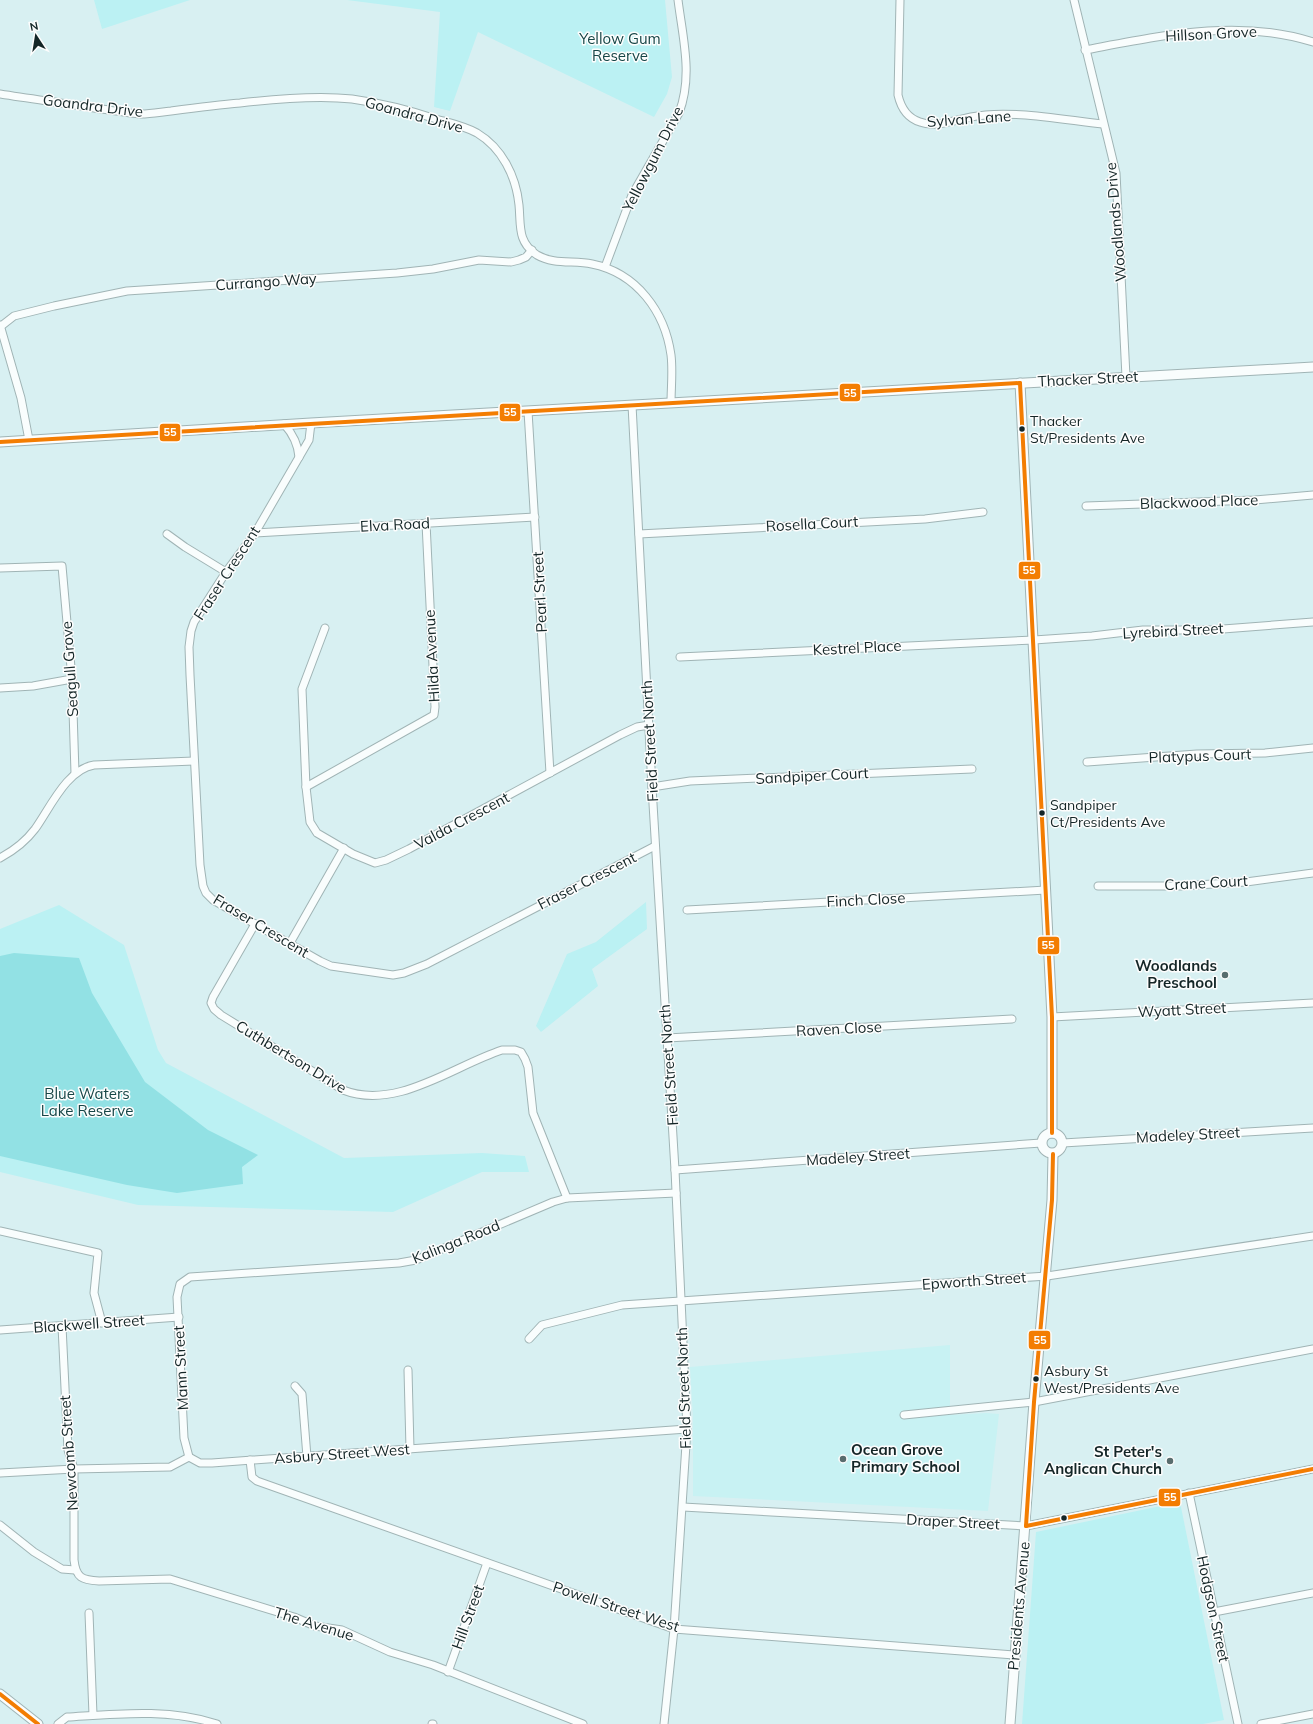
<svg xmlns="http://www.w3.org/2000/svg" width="1313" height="1724" font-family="Mulish,sans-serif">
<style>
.built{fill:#c8f2f3}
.green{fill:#bbf1f3}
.water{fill:#92e1e4}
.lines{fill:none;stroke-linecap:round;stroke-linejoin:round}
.minor-casing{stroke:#a0b4b5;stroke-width:9}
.tertiary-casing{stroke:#a0b4b5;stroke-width:11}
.minor{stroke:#f9fdfd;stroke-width:7}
.tertiary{stroke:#f9fdfd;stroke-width:9}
.bus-1-casing{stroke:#fdfdfd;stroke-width:7}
.bus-1{stroke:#f37d02;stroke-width:4}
.bus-dot{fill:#142627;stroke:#fdfdfd;stroke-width:1.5}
.poi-dot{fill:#596d6e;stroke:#fdfdfd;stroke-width:1.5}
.labels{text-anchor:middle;stroke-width:3;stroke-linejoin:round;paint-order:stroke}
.bus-label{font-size:14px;fill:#142627;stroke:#fdfdfd;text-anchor:start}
.street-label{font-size:15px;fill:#142627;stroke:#fdfdfd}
.park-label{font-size:15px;fill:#164647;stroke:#fdfdfd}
.poi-label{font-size:15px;font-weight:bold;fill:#142627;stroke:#fdfdfd;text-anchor:end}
.line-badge{stroke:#fdfdfd;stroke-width:1.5}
.badge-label{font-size:11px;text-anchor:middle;font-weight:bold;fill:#fff}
</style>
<rect width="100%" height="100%" fill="#d8f0f2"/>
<path class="built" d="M950,1345V1415L986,1413L999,1414L988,1511L693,1496V1416L690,1367Z"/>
<g class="green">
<path d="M94,0H190L102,29Z"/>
<path d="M347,0H665L672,77L667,94L654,117L478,32L450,111L434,107L440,12Z"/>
<path d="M646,902L647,929L592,969L598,986L541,1032L536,1026L567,954L596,942Z"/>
<path d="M59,905L124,945L158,1050L166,1063L344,1158L482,1153L525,1156L529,1172H482L393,1212L138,1205L0,1172V929Z"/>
<path d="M1180,1502L1224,1720L1203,1724H1022L1036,1532Z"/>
</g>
<path class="water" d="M14,953L79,958L92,993L145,1082L208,1130L258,1155L242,1167L243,1184L177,1193L127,1185L0,1156V956Z"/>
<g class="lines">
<defs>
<g id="minor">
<path d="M900,0L898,95C901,108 907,118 920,122C935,128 956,120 971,117C1009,109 1064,120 1103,124"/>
<path d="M1074,0L1116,173L1126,377"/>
<path d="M1085,50C1160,36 1238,18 1313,42"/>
<path d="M0,94C31,99 63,103 94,108C110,110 126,113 141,114C151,114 161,112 171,111C194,108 217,105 240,103C274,99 318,95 352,99C380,103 409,110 436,119C450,123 464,126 477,133C502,148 516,176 519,205C521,225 517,242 537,255C554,265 574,260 592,264C637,273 665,312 671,355C673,371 671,388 671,403"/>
<path d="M605,267L632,195L679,113C693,76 683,39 678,0"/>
<path d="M0,325L21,398L29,440"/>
<path d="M0,327L14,316L54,306L127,291L397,273L433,269L479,260L511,262L519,260L526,257L532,250"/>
<path d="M632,405L652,787L675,1170L687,1429L674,1629L664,1724"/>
<path d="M528,411L550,773"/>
<path d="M311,423L309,440L255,533L226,572L194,622L191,631L189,647L190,675L200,865L203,886L206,893L213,900L320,961L331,966L393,975L404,973L427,964L655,846"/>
<path d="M284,424C293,434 298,444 299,457"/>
<path d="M1086,506L1255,500L1313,495"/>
<path d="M255,533L535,517"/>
<path d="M167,534L185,547L226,572"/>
<path d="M639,534L925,519L983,512"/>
<path d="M0,568L62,566L72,679L75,773"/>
<path d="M325,628L302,689L306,787L310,822L317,833L353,854L375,863L386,860L409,849L620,735L637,727L649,725"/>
<path d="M680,657L1034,640L1092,636L1143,630H1210L1313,622"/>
<path d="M0,688L33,686L72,679"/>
<path d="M1087,762L1197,754L1265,753L1313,748"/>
<path d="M306,787L434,715L435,707L426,523"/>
<path d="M652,787L690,781L972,769"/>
<path d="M0,858C13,851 26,841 35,829C50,808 67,769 94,765L194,761"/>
<path d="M1098,886H1180L1246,882L1313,873"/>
<path d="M687,910L1046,890"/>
<path d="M255,924L213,997L211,1003L214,1009L221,1015L343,1090C396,1111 453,1066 502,1050H515L521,1052L525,1059L528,1067L533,1113L567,1198"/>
<path d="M290,943L344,848"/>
<path d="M1052,1017L1313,1003"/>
<path d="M667,1038L1012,1019"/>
<path d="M1063,1143L1313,1128"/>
<path d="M675,1170L1041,1143"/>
<path d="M0,1231L98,1253L94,1293L102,1323"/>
<path d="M62,1326L68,1450L74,1469V1560C76,1578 82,1580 99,1581L170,1579L294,1617L315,1626L342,1630L390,1652L433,1665L583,1724"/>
<path d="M0,1330L179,1317"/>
<path d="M529,1339L542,1325L622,1305L1047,1276L1313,1236"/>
<path d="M408,1370L410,1449"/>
<path d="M295,1386L302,1394L307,1457"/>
<path d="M904,1415L1034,1402L1313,1349"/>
<path d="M189,1457L184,1438L177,1297L180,1284L190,1277L399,1263L416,1260L553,1202L567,1198L676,1193"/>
<path d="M189,1457L200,1463H212L687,1429"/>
<path d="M250,1460L252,1477L257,1481L674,1629L1014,1655"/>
<path d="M0,1473L74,1469L170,1467L189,1457"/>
<path d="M1189,1493L1238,1724"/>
<path d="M683,1507L1026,1526L1313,1469"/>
<path d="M0,1525L34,1552L62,1569L75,1570"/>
<path d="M1214,1612L1313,1593"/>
<path d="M89,1613L93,1715"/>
<path d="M448,1672L487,1563"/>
<path d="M58,1724L67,1717C116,1714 169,1708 217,1724"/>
<path d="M432,1724H433"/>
<path d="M1261,1724L1313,1714"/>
</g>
<g id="tertiary">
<path d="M1020,383L1052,1017V1133"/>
<path d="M0,442L311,423L1313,367"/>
<circle cx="1052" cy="1143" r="10"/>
<path d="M0,1694L38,1724"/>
<path d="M1010,1724L1034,1402L1052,1200L1053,1154"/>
</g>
</defs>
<use href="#minor" class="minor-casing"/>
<use href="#tertiary" class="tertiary-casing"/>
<use href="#minor" class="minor"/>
<use href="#tertiary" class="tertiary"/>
<defs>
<g id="bus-1">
<path d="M1020,383L1052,1017V1133"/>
<path d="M0,442L1020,383"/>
<path d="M1026,1526L1034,1402L1052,1200L1053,1154"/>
<path d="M1026,1526L1313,1469"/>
<path d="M0,1694L38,1724"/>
</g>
</defs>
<use href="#bus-1" class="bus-1-casing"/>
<use href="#bus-1" class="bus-1"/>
</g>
<g class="bus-dot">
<circle cx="1022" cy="429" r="3.5"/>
<circle cx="1042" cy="813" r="3.5"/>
<circle cx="1036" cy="1379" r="3.5"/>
<circle cx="1064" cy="1518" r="3.5"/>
</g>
<g class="poi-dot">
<circle cx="1225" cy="975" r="4"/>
<circle cx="843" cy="1459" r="4"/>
<circle cx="1170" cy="1461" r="4"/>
</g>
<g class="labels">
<g class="bus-label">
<text x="1030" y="426">Thacker<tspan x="1030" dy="17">St/Presidents Ave</tspan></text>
<text x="1050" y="810">Sandpiper<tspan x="1050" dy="17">Ct/Presidents Ave</tspan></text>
<text x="1044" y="1376">Asbury St<tspan x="1044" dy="17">West/Presidents Ave</tspan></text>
</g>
<g class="street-label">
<text transform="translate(1211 34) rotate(-3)" y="5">Hillson Grove</text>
<text transform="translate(93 106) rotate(7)" y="5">Goandra Drive</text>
<text transform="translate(414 115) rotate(15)" y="5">Goandra Drive</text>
<text transform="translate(969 119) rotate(-4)" y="5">Sylvan Lane</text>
<text transform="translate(653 159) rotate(-63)" y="5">Yellowgum Drive</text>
<text transform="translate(1116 222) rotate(-95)" y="5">Woodlands Drive</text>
<text transform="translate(266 282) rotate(-4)" y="5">Currango Way</text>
<text transform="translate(1088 379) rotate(-3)" y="5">Thacker Street</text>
<text transform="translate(1199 502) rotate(-2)" y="5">Blackwood Place</text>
<text transform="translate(812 524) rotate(-3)" y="5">Rosella Court</text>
<text transform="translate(395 525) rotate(-3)" y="5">Elva Road</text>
<text transform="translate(227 573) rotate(-57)" y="5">Fraser Crescent</text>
<text transform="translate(540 592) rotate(-93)" y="5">Pearl Street</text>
<text transform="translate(1173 631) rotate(-3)" y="5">Lyrebird Street</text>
<text transform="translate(857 648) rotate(-3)" y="5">Kestrel Place</text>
<text transform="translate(432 656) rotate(-93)" y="5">Hilda Avenue</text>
<text transform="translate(70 669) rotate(-94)" y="5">Seagull Grove</text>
<text transform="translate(650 741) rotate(-93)" y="5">Field Street North</text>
<text transform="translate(1200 756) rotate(-2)" y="5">Platypus Court</text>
<text transform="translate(812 776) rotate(-3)" y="5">Sandpiper Court</text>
<text transform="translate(462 821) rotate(-28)" y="5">Valda Crescent</text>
<text transform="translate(587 881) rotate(-27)" y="5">Fraser Crescent</text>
<text transform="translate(1206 883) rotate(-3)" y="5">Crane Court</text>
<text transform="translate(866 900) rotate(-3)" y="5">Finch Close</text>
<text transform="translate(261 926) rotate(31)" y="5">Fraser Crescent</text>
<text transform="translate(1182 1010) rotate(-3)" y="5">Wyatt Street</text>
<text transform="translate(839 1029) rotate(-3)" y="5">Raven Close</text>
<text transform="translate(291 1057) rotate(31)" y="5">Cuthbertson Drive</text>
<text transform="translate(669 1065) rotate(-94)" y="5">Field Street North</text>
<text transform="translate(1188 1135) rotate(-3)" y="5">Madeley Street</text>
<text transform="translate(858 1157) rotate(-4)" y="5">Madeley Street</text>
<text transform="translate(456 1242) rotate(-22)" y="5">Kalinga Road</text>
<text transform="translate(974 1281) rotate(-4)" y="5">Epworth Street</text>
<text transform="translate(89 1324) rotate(-4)" y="5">Blackwell Street</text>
<text transform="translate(181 1368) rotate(-93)" y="5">Mann Street</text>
<text transform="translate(684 1388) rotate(-92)" y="5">Field Street North</text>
<text transform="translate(69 1453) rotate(-94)" y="5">Newcomb Street</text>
<text transform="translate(342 1454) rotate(-4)" y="5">Asbury Street West</text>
<text transform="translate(953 1522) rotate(3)" y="5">Draper Street</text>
<text transform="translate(1019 1606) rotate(-85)" y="5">Presidents Avenue</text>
<text transform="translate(616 1607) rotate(18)" y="5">Powell Street West</text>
<text transform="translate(1213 1609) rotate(78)" y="5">Hodgson Street</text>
<text transform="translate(468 1617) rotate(-70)" y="5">Hill Street</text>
<text transform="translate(314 1624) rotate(17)" y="5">The Avenue</text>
</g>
<g class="park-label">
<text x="620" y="44">Yellow Gum<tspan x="620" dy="17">Reserve</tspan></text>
<text x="87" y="1099">Blue Waters<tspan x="87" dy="17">Lake Reserve</tspan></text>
</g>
<g class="poi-label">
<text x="1217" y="971">Woodlands<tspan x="1217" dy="17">Preschool</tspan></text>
<text x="851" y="1455" text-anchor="start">Ocean Grove<tspan x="851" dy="17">Primary School</tspan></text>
<text x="1162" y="1457">St Peter's<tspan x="1162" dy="17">Anglican Church</tspan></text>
</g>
</g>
<g class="line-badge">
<rect x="839" y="383" width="22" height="19" rx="4" fill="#f37d02"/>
<rect x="499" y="403" width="22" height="19" rx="4" fill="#f37d02"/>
<rect x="159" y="423" width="22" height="19" rx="4" fill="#f37d02"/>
<rect x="1018" y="561" width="23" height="19" rx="4" fill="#f37d02"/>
<rect x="1037" y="936" width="23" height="19" rx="4" fill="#f37d02"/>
<rect x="1028" y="1330" width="23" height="20" rx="4" fill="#f37d02"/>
<rect x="1158" y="1488" width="23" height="19" rx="4" fill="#f37d02"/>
</g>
<g class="badge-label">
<text x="850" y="397">55</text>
<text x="510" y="416">55</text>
<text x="170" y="436">55</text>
<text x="1029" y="574">55</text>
<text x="1048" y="949">55</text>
<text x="1040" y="1344">55</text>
<text x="1170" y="1501">55</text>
</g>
<g transform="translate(36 36) rotate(348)" stroke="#fdfdfd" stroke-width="3" paint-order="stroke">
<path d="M0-3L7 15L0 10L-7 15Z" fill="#142627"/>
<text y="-6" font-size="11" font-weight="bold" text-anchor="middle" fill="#142627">N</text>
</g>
</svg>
